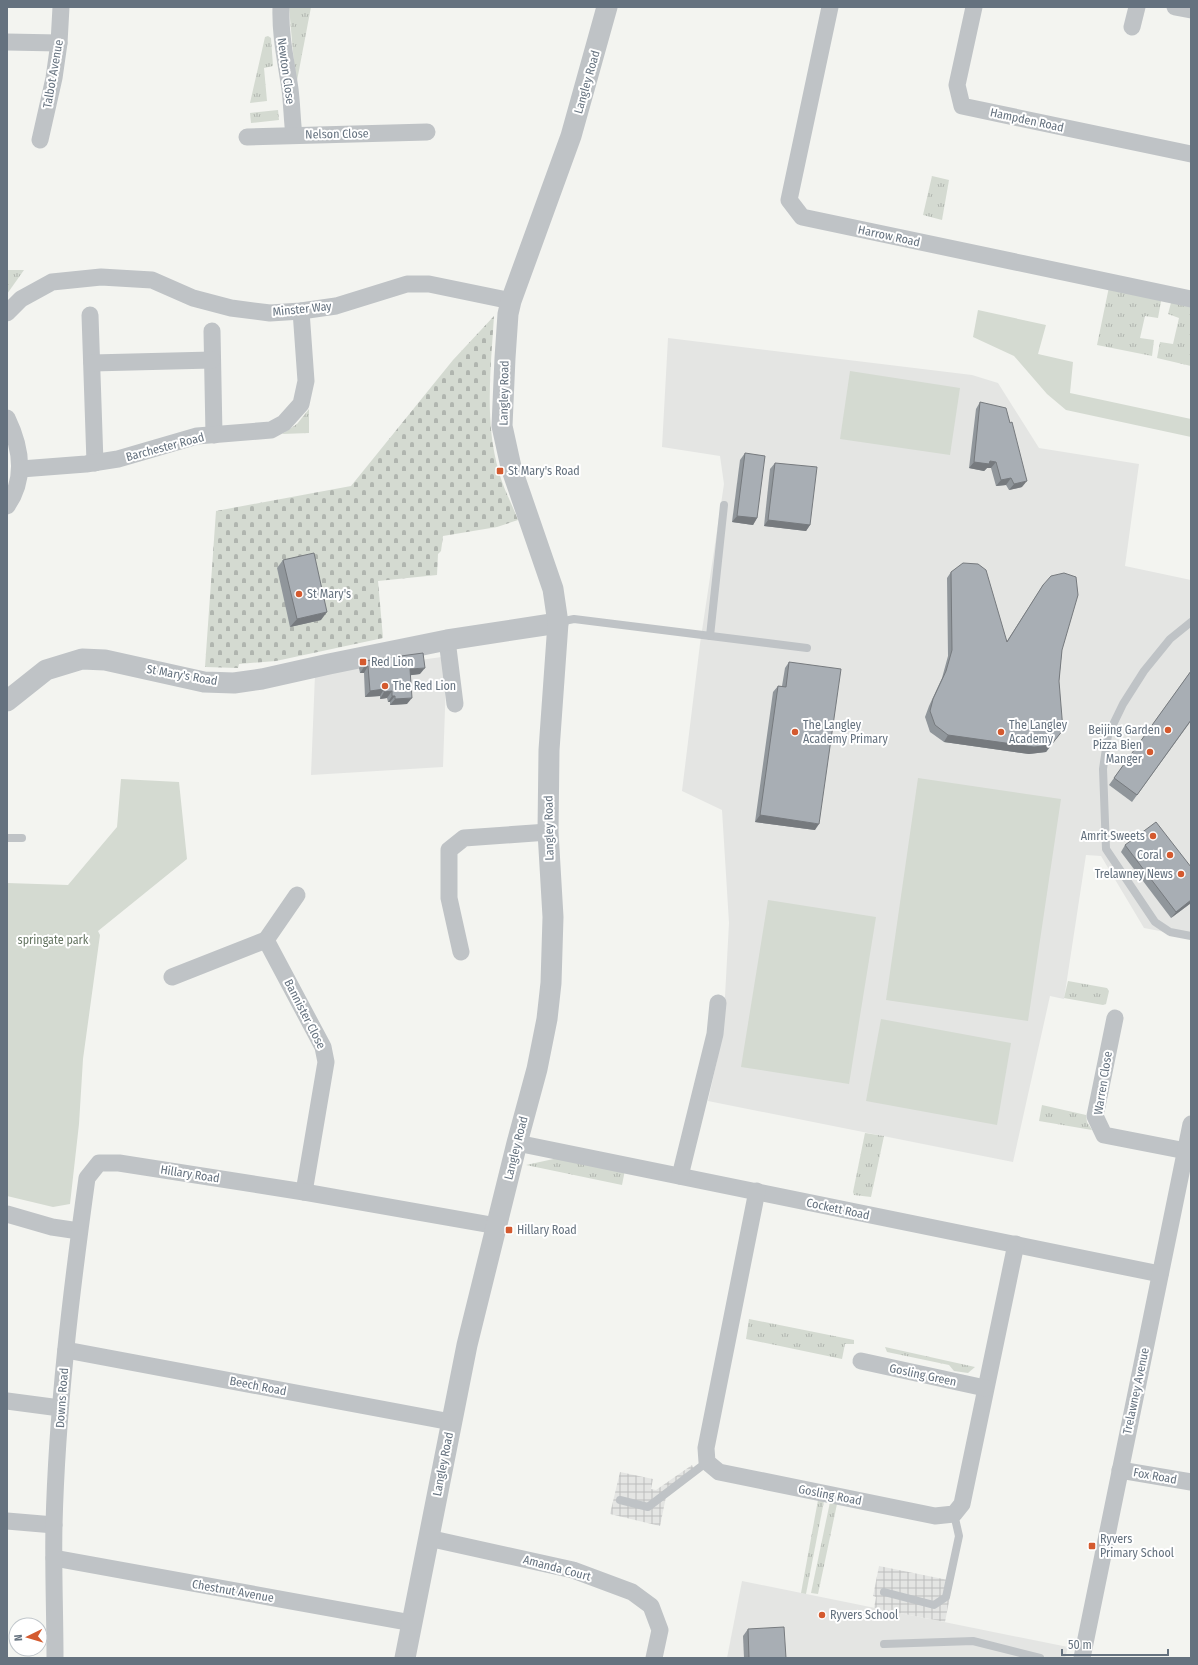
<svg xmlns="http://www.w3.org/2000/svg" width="1198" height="1665" font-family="'Fira Sans Condensed',sans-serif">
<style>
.built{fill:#e4e5e3}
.industrial{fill:url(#industrial-grid)}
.grass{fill:url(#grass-tufts)}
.cemetery{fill:url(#cemetery-stones)}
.green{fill:#d4dad1}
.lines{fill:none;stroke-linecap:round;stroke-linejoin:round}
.service{stroke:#bfc3c6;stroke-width:8}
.minor{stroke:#bfc3c6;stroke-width:17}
.tertiary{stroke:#bfc3c6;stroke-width:21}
.wall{fill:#90969b}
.shaded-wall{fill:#767a7e}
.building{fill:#a8aeb4;stroke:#767a7e}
.poi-dot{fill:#d45a2f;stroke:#fff;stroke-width:1.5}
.labels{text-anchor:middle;stroke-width:4;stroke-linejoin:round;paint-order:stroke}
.street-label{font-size:12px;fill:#65727f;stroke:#fff}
.poi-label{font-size:12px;fill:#65727f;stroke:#fff;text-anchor:start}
.park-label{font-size:12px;fill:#667663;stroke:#fff}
</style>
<defs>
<pattern id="industrial-grid" width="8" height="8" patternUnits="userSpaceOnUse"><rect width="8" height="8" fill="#e4e5e3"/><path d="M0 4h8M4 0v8" fill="none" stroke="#bcbebd"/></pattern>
<pattern id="grass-tufts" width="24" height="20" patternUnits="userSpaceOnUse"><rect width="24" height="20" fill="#d4dad1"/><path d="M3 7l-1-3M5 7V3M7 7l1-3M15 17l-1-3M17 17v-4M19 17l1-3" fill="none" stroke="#b0b5af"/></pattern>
<pattern id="cemetery-stones" width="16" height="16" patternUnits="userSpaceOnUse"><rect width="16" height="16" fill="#d4dad1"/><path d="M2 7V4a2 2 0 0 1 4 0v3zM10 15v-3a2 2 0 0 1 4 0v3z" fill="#b0b5af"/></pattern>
</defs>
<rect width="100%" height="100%" fill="#f3f4f0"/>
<g class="built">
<path d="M668,338L972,375L998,383L1039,448L1139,464L1125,566L1191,580V937L1144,928L1101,856L1086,855L1064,999L1050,996L1013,1162L708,1101L723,1033L729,923L722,810L682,791L700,644L724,484L720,456L662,447Z"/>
<path d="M442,657L446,680L443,767L311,775L315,674Z"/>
<path d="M742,1581L1068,1647L1065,1658H727Z"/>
</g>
<g class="industrial">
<path d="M692,1465L695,1473L667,1492L660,1526L610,1514L620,1472L653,1479L651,1489L656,1490Z"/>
<path d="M879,1566L953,1581L945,1622L874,1608L876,1597L873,1596Z"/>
</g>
<g class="grass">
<path d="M289,7H311L296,86Z"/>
<path d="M268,36L271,38L273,66L264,68L267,101L250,103L265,37Z"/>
<path d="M278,110L279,120L251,123L250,113Z"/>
<path d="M932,176L949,180L942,220L923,215Z"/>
<path d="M7,270H24L7,294Z"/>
<path d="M1109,287L1162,296L1158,318L1145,316L1140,338L1154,340L1152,356L1097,345Z"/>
<path d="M1172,299L1191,304V366L1157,358L1160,342L1173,344L1179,318L1168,314Z"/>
<path d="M309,409V433L282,434L297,424Z"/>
<path d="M1068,981L1107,988L1109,991L1106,1004L1103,1005L1064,998Z"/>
<path d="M1042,1105L1086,1115L1087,1122L1092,1130L1039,1121Z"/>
<path d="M865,1133L884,1136L871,1197L854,1195L853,1192Z"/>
<path d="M558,1158L625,1170L622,1185L526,1165Z"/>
<path d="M749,1319L854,1340V1344H845L842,1359L746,1339Z"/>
<path d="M885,1347L975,1367L968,1373L954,1371L949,1365L887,1352Z"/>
<path d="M818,1500L824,1501L806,1594L801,1593Z"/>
<path d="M830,1502L837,1504L818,1594L811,1593Z"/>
</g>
<path class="cemetery" d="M494,316C491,367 484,421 499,472C503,488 512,504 518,520L497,527L443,536L441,551L438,554L437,575L378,581L383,638L276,661L239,664L238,668L205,667L216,511L351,486L453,360Z"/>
<g class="green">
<path d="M978,310L1046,325L1038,354L1073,362L1070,393L1191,419V437L1066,410L1047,394L1014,356L973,337Z"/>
<path d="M850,371L960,388L950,455L840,439Z"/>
<path d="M918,778L1061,799L1028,1021L886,1000Z"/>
<path d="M121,779L179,782L187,859L98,931L100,935L83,1059L79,1124L70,1204L53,1207L7,1196V883L68,885L117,827Z"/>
<path d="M768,900L876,917L849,1084L741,1067Z"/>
<path d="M881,1019L1011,1043L997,1125L866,1101Z"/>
</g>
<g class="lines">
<g class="service">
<path d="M559,622L574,619L807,648"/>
<path d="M1191,622L1170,639L1144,671L1123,704L1108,735L1103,769L1106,849L1155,922L1170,932L1191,936"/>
<path d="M710,636L724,505"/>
<path d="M7,838H22"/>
<path d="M620,1500L648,1507L707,1462"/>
<path d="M884,1592L934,1605L946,1597L959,1536L954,1514"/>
<path d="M884,1644L973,1641L1040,1658"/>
</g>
<g class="minor">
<path d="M281,7C280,36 286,61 290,89C292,105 292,120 294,135"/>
<path d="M830,7L789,200L802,217L1191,299"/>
<path d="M974,7L957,85L962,106L1191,154"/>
<path d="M1175,7L1191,10"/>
<path d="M1132,27L1137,7"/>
<path d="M7,42L59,43"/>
<path d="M247,137L427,132"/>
<path d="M40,140L54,78L59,43L61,7"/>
<path d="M7,313L21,299L52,282L101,277L152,280L193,298L231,308L270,313L301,311L336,306L407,284H429L511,301"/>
<path d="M90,315L95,463"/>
<path d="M212,331L214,435"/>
<path d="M92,363L212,360"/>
<path d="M7,418C21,447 26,479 7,506"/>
<path d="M21,469L86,464L118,459L197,436L271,430L284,423L301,404L306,381L301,311"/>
<path d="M447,640L455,704"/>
<path d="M266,940L297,895"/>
<path d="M461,952L449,898V850L464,838L548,832"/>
<path d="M172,977L266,940L323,1047L326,1062L304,1192"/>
<path d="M1115,1018L1095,1116L1104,1135L1186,1151"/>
<path d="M517,1143L1160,1274"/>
<path d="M680,1176L715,1034L718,1003"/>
<path d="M757,1191L706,1448L707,1462L719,1472L935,1516L954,1514L962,1504L1016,1244"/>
<path d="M7,1214L52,1227L79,1231"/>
<path d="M66,1350L451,1422"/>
<path d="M861,1361L985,1388"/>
<path d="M7,1401L60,1408"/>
<path d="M1120,1470L1191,1482"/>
<path d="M7,1521L54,1525"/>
<path d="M428,1538L573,1570L632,1592L651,1606L660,1630L654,1658"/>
<path d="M54,1558L412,1623"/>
<path d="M55,1658C55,1614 53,1569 54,1525C57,1409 71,1293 87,1178L99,1163H119L304,1192L497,1226"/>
<path d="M1082,1658L1191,1124"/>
</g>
<g class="tertiary">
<path d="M7,701L46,670L82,659L105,660L204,682L234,683L262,679L329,664L447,640L558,623"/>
<path d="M405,1658L467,1345L517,1143L537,1069L547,1019L551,983L553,917L548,832L549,750L558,623L553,589L511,467L502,426L505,358L508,314L511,301L571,136L607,7"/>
</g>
</g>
<g class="wall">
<path d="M980,402L1022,487L1009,490L1006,485L996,486L991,468H987L984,471L969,468L976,409Z"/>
<path d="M745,453L757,518L753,525L732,522L740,460Z"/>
<path d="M775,463L810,525L806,531L764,526L770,469Z"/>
<path d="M283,560L321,620L290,627L277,568Z"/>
<path d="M951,572L1007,641L1043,585L1062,650L1059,681L1058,736L1046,752L1029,754L944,742L930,732L925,717L929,706L942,678L948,656L947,578Z"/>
<path d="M364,661L420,674L410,675L407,704L390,705V702H388L387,698L380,699V696L365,697L364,673H360L359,668Z"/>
<path d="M789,662L815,830L755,822L773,692L778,686H782L785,668Z"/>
<path d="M1191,671V721L1132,802L1109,785Z"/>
<path d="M1125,845L1191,903L1171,918L1121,852Z"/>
<path d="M748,1629L786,1658H744L743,1636Z"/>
</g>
<g class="shaded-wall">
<path d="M990,461L996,462L991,468H987L984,471L969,468L974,462Z"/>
<path d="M1011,478L1006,485L996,486L1001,480Z"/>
<path d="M1027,481L1022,487L1009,490L1014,484Z"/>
<path d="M737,516L757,518L753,525L732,522Z"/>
<path d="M768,520L810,525L806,531L764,526Z"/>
<path d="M327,612L321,620L290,627L297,619Z"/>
<path d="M368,666L364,673H360L364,667Z"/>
<path d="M425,668L420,674L405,676L410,669Z"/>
<path d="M384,689L380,696L365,697L370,691Z"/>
<path d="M392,691L387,698L380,699L384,692Z"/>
<path d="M392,696H395L390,702H388Z"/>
<path d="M412,698L407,704L390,705L395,699Z"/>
<path d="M1063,730L1046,752L1029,754L944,742L948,735Z"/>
<path d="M760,815L819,824L815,830L755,822Z"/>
<path d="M1191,900V903L1171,918L1176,912Z"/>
</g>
<g class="building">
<path d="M980,402L1006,408L1010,423L1012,422L1027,481L1014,484L1011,478L1001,480L996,462L990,461L989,464L974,462Z"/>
<path d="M745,453L765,456L757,518L737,516Z"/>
<path d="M775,463L817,467L810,525L768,520Z"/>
<path d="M314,553L327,612L297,619L283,560Z"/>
<path d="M963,563L978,564L986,570L1007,642L1043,585L1051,576L1064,573L1076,577L1078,595L1062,650L1059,681L1063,730L1051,745L1034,747L948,735L935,725L930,711L933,699L946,671L952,650L951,572Z"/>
<path d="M423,653L425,668L410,669L412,698L395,699V696H392V691L384,692V689L370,691L368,666L364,667V661Z"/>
<path d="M789,662L841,669L819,824L760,815L778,686L786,687Z"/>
<path d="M1191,671V720L1137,795L1114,778Z"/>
<path d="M1156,822L1191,867V900L1176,912L1125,845Z"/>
<path d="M784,1627L786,1658H749L748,1629Z"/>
</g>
<g class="poi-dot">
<rect x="496" y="467" width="8" height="8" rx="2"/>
<circle cx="299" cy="594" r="4"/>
<rect x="359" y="658" width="8" height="8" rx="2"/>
<circle cx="385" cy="686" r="4"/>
<circle cx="1168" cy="730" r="4"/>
<circle cx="795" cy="732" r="4"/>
<circle cx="1001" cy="732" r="4"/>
<circle cx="1150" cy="752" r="4"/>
<circle cx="1153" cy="836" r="4"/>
<circle cx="1170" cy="855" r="4"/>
<circle cx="1181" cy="874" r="4"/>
<rect x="505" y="1226" width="8" height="8" rx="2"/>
<rect x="1088" y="1542" width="8" height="8" rx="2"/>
<circle cx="822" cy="1615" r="4"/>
</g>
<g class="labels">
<g class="street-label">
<text transform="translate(286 71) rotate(82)" y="4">Newton Close</text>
<text transform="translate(53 74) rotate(-80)" y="4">Talbot Avenue</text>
<text transform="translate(587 82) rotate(-74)" y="4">Langley Road</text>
<text transform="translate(1027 120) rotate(12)" y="4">Hampden Road</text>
<text transform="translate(337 134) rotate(-1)" y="4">Nelson Close</text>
<text transform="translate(889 236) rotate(12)" y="4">Harrow Road</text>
<text transform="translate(302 309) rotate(-6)" y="4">Minster Way</text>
<text transform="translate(504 393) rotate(-89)" y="4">Langley Road</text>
<text transform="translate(165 447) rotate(-15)" y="4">Barchester Road</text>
<text transform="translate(182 675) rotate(10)" y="4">St Mary's Road</text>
<text transform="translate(549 828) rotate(-91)" y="4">Langley Road</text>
<text transform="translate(305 1014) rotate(63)" y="4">Bannister Close</text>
<text transform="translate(1103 1083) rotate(-81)" y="4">Warren Close</text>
<text transform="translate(516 1148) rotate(-76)" y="4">Langley Road</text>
<text transform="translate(190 1174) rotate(9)" y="4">Hillary Road</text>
<text transform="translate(838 1209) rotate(12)" y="4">Cockett Road</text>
<text transform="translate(923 1375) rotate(12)" y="4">Gosling Green</text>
<text transform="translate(258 1386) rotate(11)" y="4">Beech Road</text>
<text transform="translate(1136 1391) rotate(-78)" y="4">Trelawney Avenue</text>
<text transform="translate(62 1398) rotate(-86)" y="4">Downs Road</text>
<text transform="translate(443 1464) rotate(-79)" y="4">Langley Road</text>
<text transform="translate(1155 1476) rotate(10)" y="4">Fox Road</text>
<text transform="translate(830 1495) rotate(11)" y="4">Gosling Road</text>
<text transform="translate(557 1568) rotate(15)" y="4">Amanda Court</text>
<text transform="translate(233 1591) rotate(10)" y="4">Chestnut Avenue</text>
</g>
<g class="poi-label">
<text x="508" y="475">St Mary's Road</text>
<text x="307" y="598">St Mary's</text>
<text x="371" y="666">Red Lion</text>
<text x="393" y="690">The Red Lion</text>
<text x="803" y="729">The Langley<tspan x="803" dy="14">Academy Primary</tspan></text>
<text x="1009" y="729">The Langley<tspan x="1009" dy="14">Academy</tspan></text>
<text x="1160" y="734" text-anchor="end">Beijing Garden</text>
<text x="1142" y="749" text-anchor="end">Pizza Bien<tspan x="1142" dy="14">Manger</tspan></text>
<text x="1145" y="840" text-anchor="end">Amrit Sweets</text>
<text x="1162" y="859" text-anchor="end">Coral</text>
<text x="1173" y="878" text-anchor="end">Trelawney News</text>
<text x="517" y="1234">Hillary Road</text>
<text x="1100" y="1543">Ryvers<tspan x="1100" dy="14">Primary School</tspan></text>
<text x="830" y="1619">Ryvers School</text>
</g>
<g class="park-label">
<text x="53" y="944">springate park</text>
</g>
</g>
<rect width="1198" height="1665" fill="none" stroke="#65727f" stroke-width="16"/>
<g transform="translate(28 1637) rotate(265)"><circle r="19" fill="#ffffff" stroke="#c1c7cc"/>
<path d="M0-3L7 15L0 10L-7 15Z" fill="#d45a2f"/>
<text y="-6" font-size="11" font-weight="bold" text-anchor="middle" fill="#65727f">N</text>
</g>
<path d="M1062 1649v6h106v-6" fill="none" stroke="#65727f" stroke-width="2"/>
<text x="1068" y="1649" font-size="12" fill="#65727f" stroke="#ffffff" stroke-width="3" paint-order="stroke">50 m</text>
</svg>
